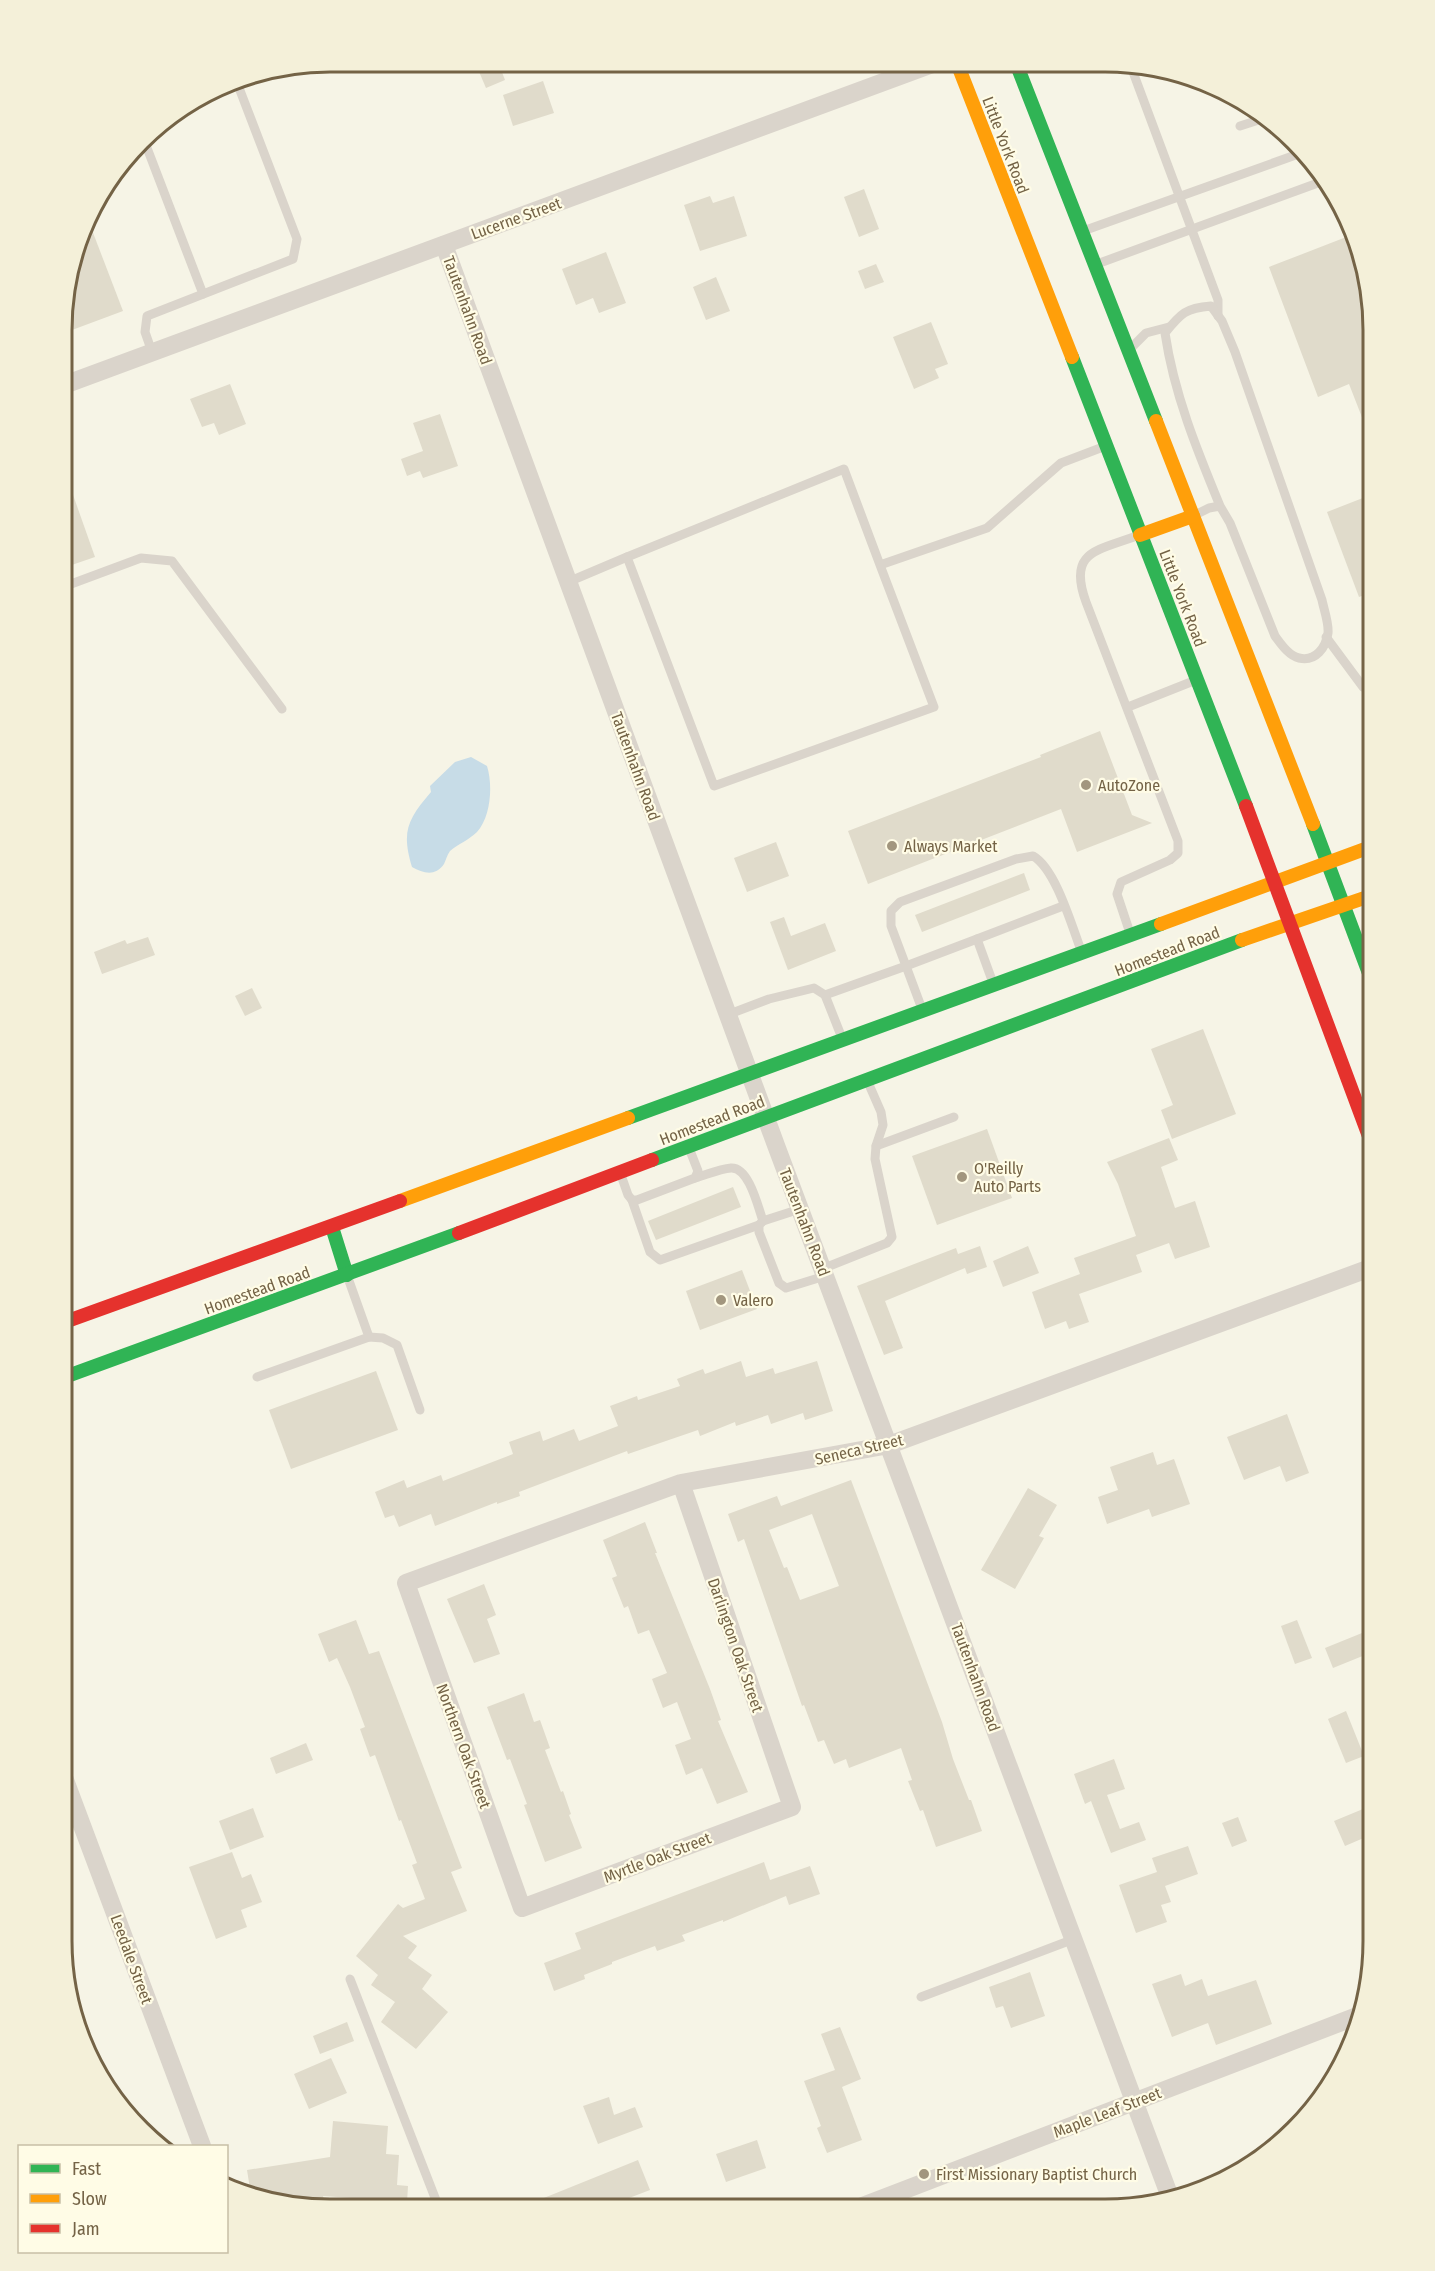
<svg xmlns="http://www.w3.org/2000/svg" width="1435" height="2271" font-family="'Fira Sans Condensed',sans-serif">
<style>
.water{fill:#c7dce7}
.building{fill:#e0dbcb;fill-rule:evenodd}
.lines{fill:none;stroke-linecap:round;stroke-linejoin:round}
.lane{stroke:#dad4cb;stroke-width:9}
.street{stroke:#dad4cb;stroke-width:18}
.fast{stroke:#30b455;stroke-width:14}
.slow{stroke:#ff9f0a;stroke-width:14}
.jam{stroke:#e5322d;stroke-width:14}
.poi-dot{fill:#a2967e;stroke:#fffce6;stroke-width:2}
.labels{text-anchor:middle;stroke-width:4.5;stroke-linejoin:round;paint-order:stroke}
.street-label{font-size:16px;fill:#746346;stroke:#fffce6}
.poi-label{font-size:16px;fill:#746346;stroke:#fffce6;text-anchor:start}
.rim{fill:none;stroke:#746346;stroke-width:3}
</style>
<rect width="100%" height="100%" fill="#f6f4e6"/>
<path class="water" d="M471,757L487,766C493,785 491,817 477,832C469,840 458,844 450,851C447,855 446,860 444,864C435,877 423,873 412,867C401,831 408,819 431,792L430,786L455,762Z"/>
<g class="building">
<path d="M490,62H498L505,80L486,88L477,67Z"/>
<path d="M543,81L554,113L513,126L503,95Z"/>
<path d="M864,189L879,229L859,237L844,197Z"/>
<path d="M710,196L713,203L734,196L747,236L700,251L684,205Z"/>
<path d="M87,217L123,311L64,333V295Z"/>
<path d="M1354,234L1374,330L1372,443L1349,384L1318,397L1269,267Z"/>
<path d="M606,252L626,303L599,313L593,298L576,305L562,269Z"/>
<path d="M876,264L884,282L865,289L858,271Z"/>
<path d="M716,277L730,311L706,320L693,287Z"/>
<path d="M931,322L948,364L935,369L939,378L914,389L893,337Z"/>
<path d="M230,384L246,424L219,435L214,423L202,427L190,399Z"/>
<path d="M440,414L458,466L423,478L420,471L407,476L401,459L423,451L413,423Z"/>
<path d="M66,475L95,557L63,568L64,476Z"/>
<path d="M1373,494V592L1359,597L1327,512Z"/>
<path d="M1100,731L1132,815L1152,823L1077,852L1061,809L868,884L848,831L1041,757L1040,755Z"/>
<path d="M776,842L789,876L747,892L734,858Z"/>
<path d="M1024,873L1030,890L922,932L915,915Z"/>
<path d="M784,917L791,936L825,923L836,951L788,970L770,922Z"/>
<path d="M148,937L155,955L102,974L94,952L125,940L127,944Z"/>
<path d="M252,988L262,1008L245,1016L235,996Z"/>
<path d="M1203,1029L1236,1114L1172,1139L1161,1110L1173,1105L1151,1049Z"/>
<path d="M987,1129L1012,1198L937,1225L912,1156Z"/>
<path d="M1169,1138L1178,1160L1161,1167L1175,1208L1195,1201L1210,1247L1175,1259L1169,1243L1136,1255L1142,1272L1079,1294L1089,1322L1069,1329L1066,1321L1045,1329L1032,1292L1080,1274L1074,1258L1136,1236L1118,1184L1107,1162Z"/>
<path d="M733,1187L741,1207L656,1240L648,1221Z"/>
<path d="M980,1246L987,1267L967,1274L965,1268L885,1301L903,1348L884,1355L857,1286L956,1248L958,1254Z"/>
<path d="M1028,1246L1039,1273L1003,1287L993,1261Z"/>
<path d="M742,1270L757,1309L700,1330L686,1291Z"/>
<path d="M741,1361L746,1377L773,1368L775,1374L817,1361L833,1411L805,1420L803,1413L771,1424L768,1415L736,1426L735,1422L700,1436L698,1430L628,1454L627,1451L519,1492L520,1496L497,1504V1502L435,1526L431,1514L399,1527L394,1515L385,1518L375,1492L404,1480L407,1488L441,1475L443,1481L513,1454L509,1442L540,1431L543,1441L574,1429L579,1441L618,1426L610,1406L637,1396L638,1400L680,1386L677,1379L703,1369L705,1374Z"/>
<path d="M376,1371L398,1430L291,1469L269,1410Z"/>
<path d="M1287,1414L1309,1473L1286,1482L1280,1466L1244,1480L1227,1437Z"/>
<path d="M1153,1452L1157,1465L1174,1459L1190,1504L1152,1517L1149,1509L1107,1524L1098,1497L1118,1490L1110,1467Z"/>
<path d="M851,1480L942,1722L953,1759L969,1800H971L982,1831L936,1847L923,1810L920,1811L908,1781L912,1780L901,1748L849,1768L846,1759L834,1764L824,1740L818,1742L804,1705L802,1706L744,1539L738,1542L728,1514L777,1496L781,1506ZM812,1514L839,1586L800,1600L787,1567L784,1568L769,1530Z"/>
<path d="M1028,1488L1057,1505L1039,1536L1044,1538L1015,1589L981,1570Z"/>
<path d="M645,1522L657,1553H655L710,1689L721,1720L718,1721L748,1792L717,1804L702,1768L686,1775L675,1745L691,1739L677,1702L663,1708L652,1679L667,1673L649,1630L638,1634L628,1606L624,1608L612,1578L617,1576L603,1540Z"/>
<path d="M484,1584L496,1615L487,1619L500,1654L474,1663L447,1599Z"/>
<path d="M356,1620L369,1654L379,1651L462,1868L451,1872L467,1911L403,1936L417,1946L408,1958L432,1975L422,1989L448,2012L416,2049L381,2022L395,2002L371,1985L378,1975L356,1956L398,1904L403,1908L425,1899L412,1865L417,1863L401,1820L399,1821L375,1755L370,1757L360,1729L365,1727L350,1687L337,1658L329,1662L318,1634Z"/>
<path d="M1297,1620L1312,1658L1295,1664L1281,1626Z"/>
<path d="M1362,1633L1370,1653L1333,1668L1325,1648Z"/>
<path d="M524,1693L534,1722L540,1720L550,1748L545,1750L561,1792L563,1791L571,1814L569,1815L582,1848L545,1862L524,1805L527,1804L510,1759L507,1760L487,1707Z"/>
<path d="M1346,1711L1364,1756L1346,1763L1328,1719Z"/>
<path d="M306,1743L313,1760L276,1774L270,1758Z"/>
<path d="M1114,1759L1125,1789L1107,1795L1120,1829L1139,1822L1146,1840L1111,1853L1091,1801L1085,1804L1074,1774Z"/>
<path d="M253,1808L264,1837L230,1850L219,1821Z"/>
<path d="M1363,1809L1368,1820L1373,1818V1834L1345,1846L1334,1821Z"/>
<path d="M1238,1817L1247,1841L1232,1847L1222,1823Z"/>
<path d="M1188,1846L1198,1874L1165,1886L1171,1902L1161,1905L1167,1922L1136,1933L1119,1885L1157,1872L1152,1858Z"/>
<path d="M232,1852L242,1878L251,1874L262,1902L241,1910L247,1927L216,1939L189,1867Z"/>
<path d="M764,1862L770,1880L810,1866L820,1894L789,1905L786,1896L723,1922V1920L682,1935L685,1941L657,1951L655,1946L612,1962V1964L584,1975L585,1979L554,1991L544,1963L581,1949L575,1933Z"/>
<path d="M1030,1972L1045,2016L1011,2028L1003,2006L996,2008L989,1987Z"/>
<path d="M1181,1974L1185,1986L1202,1979L1208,1996L1256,1980L1272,2024L1216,2045L1208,2023L1172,2037L1152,1984Z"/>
<path d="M347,2022L354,2041L320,2054L313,2036Z"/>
<path d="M840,2027L861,2079L842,2087L862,2140L827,2153L817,2128L821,2126L804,2081L835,2070L821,2034Z"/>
<path d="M331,2058L347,2093L309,2109L294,2074Z"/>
<path d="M609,2097L614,2115L635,2107L643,2127L598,2144L583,2106Z"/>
<path d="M333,2121L388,2126L386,2154L399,2155L397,2185L408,2186L407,2202L323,2196L325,2203L306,2207H295L251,2195L247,2170L330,2157Z"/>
<path d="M757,2140L766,2168L726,2182L716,2154Z"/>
<path d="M638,2160L650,2190L603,2208H519Z"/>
</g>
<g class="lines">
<g class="lane">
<path d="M1130,64L1218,300V316"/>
<path d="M1240,126L1268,117"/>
<path d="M144,140L203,294"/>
<path d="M1083,231L1304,152"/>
<path d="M1097,264L1326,180"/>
<path d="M1130,349L1146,333L1169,327"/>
<path d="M152,352L145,332L147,316L293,259L297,239L236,80"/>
<path d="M1195,515L1209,508L1220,506L1230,523L1275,636C1281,644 1289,656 1299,658C1316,662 1326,647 1328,633C1329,623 1324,610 1322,600L1235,352L1222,321L1211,306C1186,308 1181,313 1165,333C1174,394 1197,450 1220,506"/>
<path d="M880,565L844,469L627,557L714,786L934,707L880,565L987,528L1061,463L1103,447"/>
<path d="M568,582L627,557"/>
<path d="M63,587L141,558L172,561L282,709"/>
<path d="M1326,637L1363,687L1373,691"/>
<path d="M1128,707L1196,680"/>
<path d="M1130,933L1117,894L1121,882L1170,860L1178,853V841L1086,602C1067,550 1098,551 1139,535"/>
<path d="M993,983L977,939L1063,906"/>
<path d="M825,995L906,966L891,926V911L900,902L1016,859L1033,856C1056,869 1072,927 1082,953"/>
<path d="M922,1009L906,966L977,939"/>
<path d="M727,1015L769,999L814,988L825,995L842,1038"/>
<path d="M876,1146L954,1117"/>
<path d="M621,1175L628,1195L632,1200H637L695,1178L698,1171L689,1148"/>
<path d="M695,1178C706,1175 719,1169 731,1168C749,1167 758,1207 763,1221"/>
<path d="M632,1200L650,1252L660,1260L759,1225"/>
<path d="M800,1209L763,1221L759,1225V1232L779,1283L786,1288L825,1276"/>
<path d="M822,1269L887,1243L892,1237L875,1159L876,1146L883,1125L881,1112L867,1080"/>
<path d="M369,1337L383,1338L397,1345L420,1410"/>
<path d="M257,1377L369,1337L348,1278"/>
<path d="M350,1979L439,2208"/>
<path d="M921,1997L1074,1939"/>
</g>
<g class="street">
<path d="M444,245L777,1148L1170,2197"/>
<path d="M64,385L935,63"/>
<path d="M681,1483L792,1807L522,1908L406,1583L681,1483L889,1445L1373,1267"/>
<path d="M62,1772L202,2146"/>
<path d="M855,2209L1360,2015"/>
</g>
<g class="fast">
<path d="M1016,63L1156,421"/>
<path d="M1072,357L1246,806"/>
<path d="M1313,824L1373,984"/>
<path d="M628,1118L1161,924"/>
<path d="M652,1160L1242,940"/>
<path d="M332,1227L347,1275"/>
<path d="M62,1378L459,1233"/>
</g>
<g class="slow">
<path d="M957,63L1072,357"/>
<path d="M1156,421L1313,824"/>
<path d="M1140,535L1193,516"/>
<path d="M1161,924L1373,846"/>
<path d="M1242,940L1373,895"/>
<path d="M400,1201L628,1118"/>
</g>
<g class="jam">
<path d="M1246,806L1373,1147"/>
<path d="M459,1233L652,1160"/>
<path d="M62,1323L400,1201"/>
</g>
</g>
<g class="poi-dot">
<circle cx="1086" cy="785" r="6"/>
<circle cx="892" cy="846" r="6"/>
<circle cx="962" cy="1177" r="6"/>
<circle cx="721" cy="1300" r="6"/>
<circle cx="924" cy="2174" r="6"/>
</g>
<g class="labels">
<g class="street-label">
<text transform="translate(1006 145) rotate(69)" y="6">Little York Road</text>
<text transform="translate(516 218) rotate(-20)" y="6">Lucerne Street</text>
<text transform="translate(468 310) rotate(70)" y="6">Tautenhahn Road</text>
<text transform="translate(1183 598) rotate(69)" y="6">Little York Road</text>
<text transform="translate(636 766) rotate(70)" y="6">Tautenhahn Road</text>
<text transform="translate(1167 951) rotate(-21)" y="6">Homestead Road</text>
<text transform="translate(712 1120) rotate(-21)" y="6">Homestead Road</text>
<text transform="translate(805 1222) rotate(69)" y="6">Tautenhahn Road</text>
<text transform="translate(257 1290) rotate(-20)" y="6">Homestead Road</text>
<text transform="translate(859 1449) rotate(-13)" y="6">Seneca Street</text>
<text transform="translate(736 1645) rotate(71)" y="6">Darlington Oak Street</text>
<text transform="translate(976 1677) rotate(70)" y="6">Tautenhahn Road</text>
<text transform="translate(464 1746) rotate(70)" y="6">Northern Oak Street</text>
<text transform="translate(657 1857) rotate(-21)" y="6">Myrtle Oak Street</text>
<text transform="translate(132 1959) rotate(70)" y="6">Leedale Street</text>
<text transform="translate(1107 2112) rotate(-21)" y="6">Maple Leaf Street</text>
</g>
<g class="poi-label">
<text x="1098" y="791">AutoZone</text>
<text x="904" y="852">Always Market</text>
<text x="974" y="1174">O'Reilly<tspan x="974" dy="18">Auto Parts</tspan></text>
<text x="733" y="1306">Valero</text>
<text x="936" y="2180">First Missionary Baptist Church</text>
</g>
</g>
<path d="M0 0H1435V2271H0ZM330 72H1105A258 258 0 0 1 1363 330V1941A258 258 0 0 1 1105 2199H330A258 258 0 0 1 72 1941V330A258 258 0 0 1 330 72Z" fill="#f4f0d9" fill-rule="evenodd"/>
<path class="rim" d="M330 72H1105A258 258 0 0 1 1363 330V1941A258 258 0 0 1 1105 2199H330A258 258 0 0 1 72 1941V330A258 258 0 0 1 330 72Z"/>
<rect x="18" y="2145" width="210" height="108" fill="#fffce6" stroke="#c7bfa6" stroke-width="1.5"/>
<rect x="30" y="2164" width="30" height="9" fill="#30b455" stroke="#c7bfa6" stroke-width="1.5"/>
<text x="72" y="2175" font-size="18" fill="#746346">Fast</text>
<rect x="30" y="2194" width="30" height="9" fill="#ff9f0a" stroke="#c7bfa6" stroke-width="1.5"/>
<text x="72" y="2205" font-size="18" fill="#746346">Slow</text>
<rect x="30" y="2224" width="30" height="9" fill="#e5322d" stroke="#c7bfa6" stroke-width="1.5"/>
<text x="72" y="2235" font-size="18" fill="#746346">Jam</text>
</svg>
